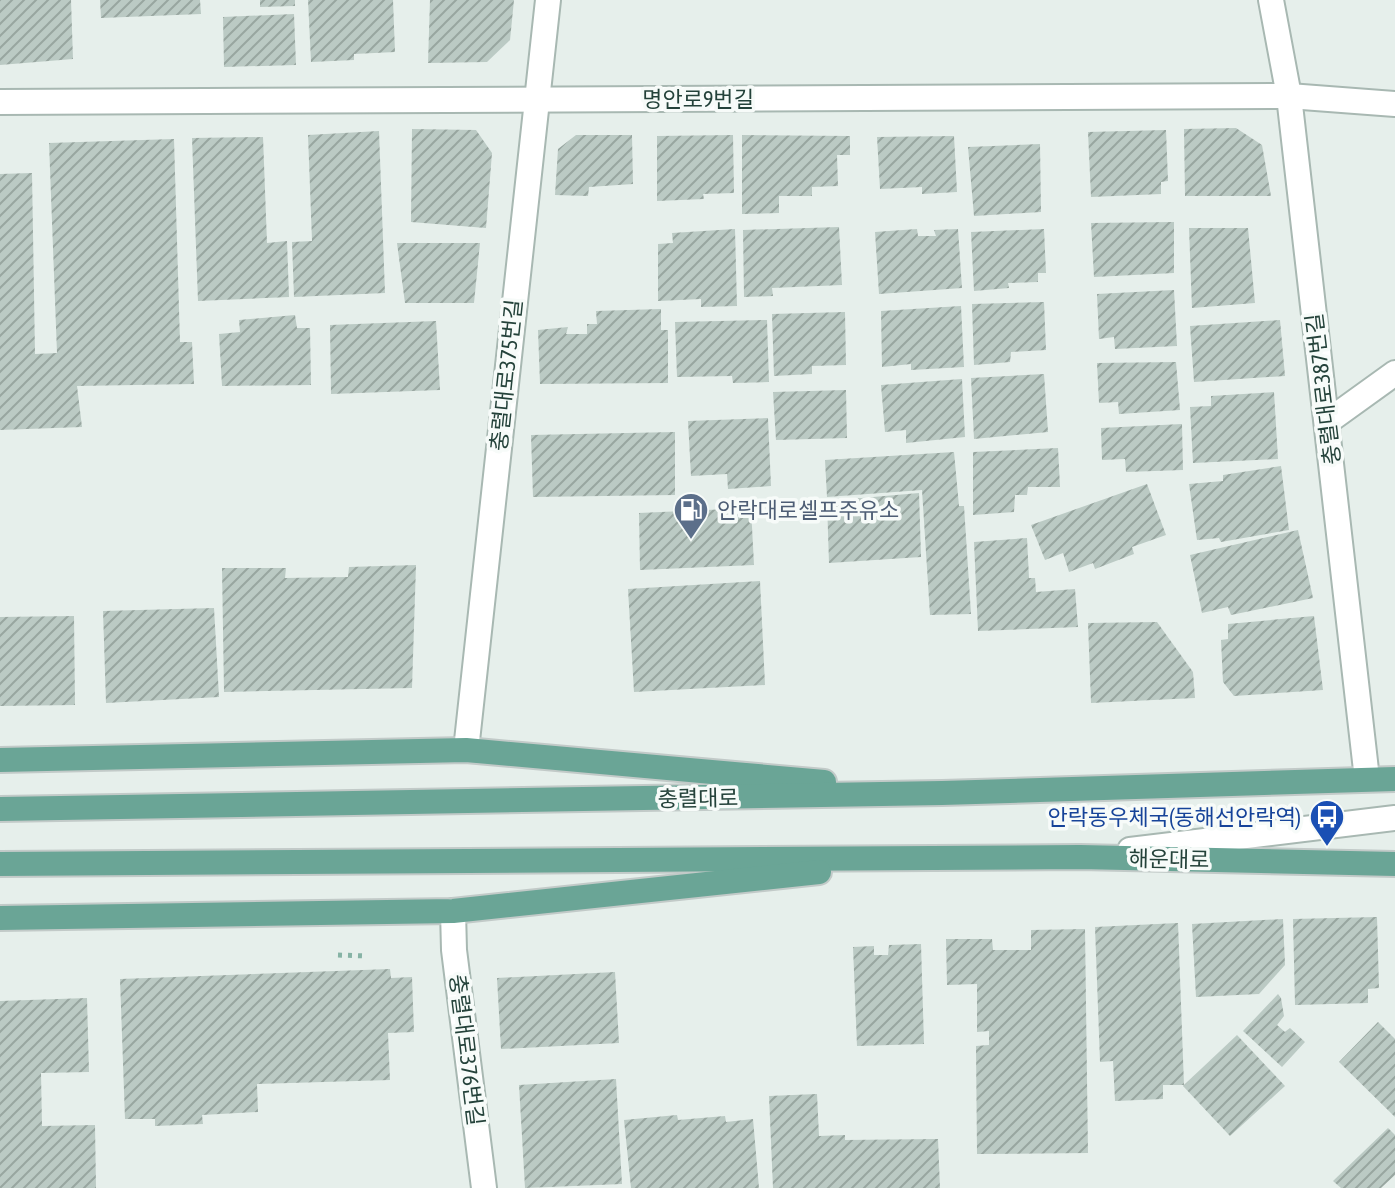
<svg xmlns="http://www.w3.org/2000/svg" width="1395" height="1188" font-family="'Asap Condensed','Noto Sans KR',sans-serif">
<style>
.building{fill:url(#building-hatch)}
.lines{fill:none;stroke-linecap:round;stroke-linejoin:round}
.minor-casing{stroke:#a8b8b2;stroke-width:28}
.major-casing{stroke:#c2cac8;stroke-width:28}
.path{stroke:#86b3a5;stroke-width:5;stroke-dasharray:4 6;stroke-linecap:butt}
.minor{stroke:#fff;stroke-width:24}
.major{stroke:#6aa596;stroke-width:24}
.labels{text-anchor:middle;stroke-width:7;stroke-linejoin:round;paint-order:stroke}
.street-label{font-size:22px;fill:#24423a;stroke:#f7fbf9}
.service-label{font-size:22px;fill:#4e5e75;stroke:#f7fbf9;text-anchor:start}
.transit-label{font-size:22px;fill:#164399;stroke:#f7fbf9;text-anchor:end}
</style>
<defs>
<pattern id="building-hatch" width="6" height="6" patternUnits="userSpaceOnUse" patternTransform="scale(2)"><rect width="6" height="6" fill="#bbcac4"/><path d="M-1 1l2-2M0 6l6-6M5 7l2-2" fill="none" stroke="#98a6a0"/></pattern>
</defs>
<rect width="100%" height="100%" fill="#e6efeb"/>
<g class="building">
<path d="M0,0H71L73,59L0,65Z"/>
<path d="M100,0H200L201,14L101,18Z"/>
<path d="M260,0H295V6L260,7Z"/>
<path d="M308,0H393L395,52L354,54V60L311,62Z"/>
<path d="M430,0H514L510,40L487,62L428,63Z"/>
<path d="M294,14L296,65L224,67L223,17Z"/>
<path d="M1236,128L1262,145L1271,196H1185L1184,129Z"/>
<path d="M412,129L476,130L492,153L486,228L411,222Z"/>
<path d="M1166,130L1168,181L1161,182V194L1091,197L1088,132Z"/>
<path d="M379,131L385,293L294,297L292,242L312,241L308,135Z"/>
<path d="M576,135H632L633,184L589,187L588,196L555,195L558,149Z"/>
<path d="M733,135L734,193L703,194L704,199L657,201V136Z"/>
<path d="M742,135L850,136V155H837L838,186L812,187V196H779V213L742,214Z"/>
<path d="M954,136L957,192L922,194V187L880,189L877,137Z"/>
<path d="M263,137L267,243L287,241L289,297L198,301L192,138Z"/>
<path d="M174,139L180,342H192L194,384L77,386L82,427L0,430V174L32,173L35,354L57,353L49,143Z"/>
<path d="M1040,144L1041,212L974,216L968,147Z"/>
<path d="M1174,222V273L1094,277L1091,223Z"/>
<path d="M839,227L842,285L772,288L773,296L744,297L743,230Z"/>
<path d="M1189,228H1248L1255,303L1192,308Z"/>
<path d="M735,229L737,306L701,307V299L658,301V244L673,243L672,233Z"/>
<path d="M917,229L918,236H936L934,230L958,229L962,288L879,294L875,232Z"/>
<path d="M1044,229L1046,273H1038V282L1008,283L1009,288L974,291L971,232Z"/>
<path d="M397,243H480L474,303H405Z"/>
<path d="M1174,290L1177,346L1115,349L1114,337L1099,339L1097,294Z"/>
<path d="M1044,302L1046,350L1011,352L1010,362L974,365L972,304Z"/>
<path d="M961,306L964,367L911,370V364L882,367L881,311Z"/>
<path d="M661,309V330H668V383L540,384L538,330L568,327L566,334H587V324H597L596,311Z"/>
<path d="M845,312L846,365L812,366V374L774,376L772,314Z"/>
<path d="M295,315L297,328H310L311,385L222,386L219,334L240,332L239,320Z"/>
<path d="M767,320L769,382L733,383L732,376L677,377L675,322Z"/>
<path d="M1280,320L1285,376L1194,382L1190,326Z"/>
<path d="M436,321L440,390L331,394L330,325Z"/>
<path d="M1176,362L1180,410L1119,414L1118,402L1099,403L1097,363Z"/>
<path d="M1044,374L1048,432L974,439L971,378Z"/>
<path d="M962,379L965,437L906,443V430L885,432L881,385Z"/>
<path d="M846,390L847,438L776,440L773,392Z"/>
<path d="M1274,392L1278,459L1193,463L1190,407L1211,406V396Z"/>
<path d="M768,418L771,486L728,489L727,474L691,476L688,421Z"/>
<path d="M1182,424L1183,470L1126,472L1125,459L1102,460L1101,428Z"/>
<path d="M675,432V495L533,497L531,435Z"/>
<path d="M1058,448L1060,487H1028L1027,495H1015L1014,512L973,515V452Z"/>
<path d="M954,452L959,506H964L971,614L930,615L922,490L827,497L825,460Z"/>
<path d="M1281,466L1289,530L1221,542L1219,538L1197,540L1189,484L1223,481V475Z"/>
<path d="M1147,484L1166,535L1132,547L1134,554L1095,569L1093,563L1069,572L1063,553L1045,560L1031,525Z"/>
<path d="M919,493L921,557L829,563L827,501Z"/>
<path d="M751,508L754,565L640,570L639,513Z"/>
<path d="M1298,530L1313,598L1231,615L1228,607L1202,613L1190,555Z"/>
<path d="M1027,538L1029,578H1035L1036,592L1075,589L1078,627L978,631L974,542Z"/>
<path d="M416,565L412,688L224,692L222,568H286L285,578L348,577L349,567Z"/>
<path d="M760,581L765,685L634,692L628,589Z"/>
<path d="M214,608L219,697L106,703L103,611Z"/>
<path d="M74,616L75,705L0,706V617Z"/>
<path d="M1314,616L1323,690L1234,696L1223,682L1221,640L1228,639V624Z"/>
<path d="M1157,622L1193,672L1195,698L1091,703L1088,623Z"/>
<path d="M1377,917L1379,988L1368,989V1003L1295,1005L1293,919Z"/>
<path d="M1283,919L1285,965L1259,994L1196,997L1192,924Z"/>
<path d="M1178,923L1184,1085H1163V1099L1115,1101L1113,1061L1100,1062L1095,927Z"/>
<path d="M1085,929L1088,1153L977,1154L976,1046L989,1045V1031L977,1032V984L947,985L946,939H992L993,950H1031V930Z"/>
<path d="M921,944L924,1044L857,1046L853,947L874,946V955H888L889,945Z"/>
<path d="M390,969L391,978L412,977L414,1032L388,1033L390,1080L257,1084L258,1112L202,1115L203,1124L155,1126V1119H125L120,979Z"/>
<path d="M615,972L619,1043L501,1049L497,978Z"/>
<path d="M1278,994L1281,998L1284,1016L1277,1025L1285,1032L1290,1028L1305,1042L1282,1067L1243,1031Z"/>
<path d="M87,998L89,1072L41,1073L42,1126L95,1125L96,1188H0V1001Z"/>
<path d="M1378,1022L1395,1039V1117L1339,1062Z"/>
<path d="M1237,1035L1285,1086L1230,1136L1183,1086Z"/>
<path d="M616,1079L622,1184L525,1188L519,1085Z"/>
<path d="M817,1094L819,1136L845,1135V1140L938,1139L940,1188H773L769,1096Z"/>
<path d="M677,1115L678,1120L725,1116L726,1122L753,1119L759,1188H631L624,1120Z"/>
<path d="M1388,1128L1395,1135V1175L1381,1188H1341L1333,1181Z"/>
</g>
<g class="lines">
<defs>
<g id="minor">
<path d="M1271,0L1289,96L1367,779"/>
<path d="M0,102L1289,96L1395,104"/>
<path d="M1327,422L1395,373"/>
<path d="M466,750L548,0"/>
<path d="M1130,850L1395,818"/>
<path d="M453,911L454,950L484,1188"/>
</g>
<g id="major">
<path d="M0,760L466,750L824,782"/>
<path d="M0,809L942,793L1395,779"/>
<path d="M0,864L1080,857L1395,864"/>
<path d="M0,918L453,911L819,872"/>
</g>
</defs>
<use href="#minor" class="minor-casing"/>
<use href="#major" class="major-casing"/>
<path class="path" d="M338,955L366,956"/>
<use href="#minor" class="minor"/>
<use href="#major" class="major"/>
</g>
<defs>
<symbol id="fuel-pin" viewBox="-11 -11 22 30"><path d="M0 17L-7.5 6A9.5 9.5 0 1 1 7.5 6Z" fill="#5c6f8a" stroke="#f7fbf9"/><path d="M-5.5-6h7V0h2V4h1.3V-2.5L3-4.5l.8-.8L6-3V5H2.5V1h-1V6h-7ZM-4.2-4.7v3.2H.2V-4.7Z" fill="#fff"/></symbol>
<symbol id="bus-pin" viewBox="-11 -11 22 30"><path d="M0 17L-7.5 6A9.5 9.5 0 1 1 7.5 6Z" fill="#1a4fb4" stroke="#f7fbf9"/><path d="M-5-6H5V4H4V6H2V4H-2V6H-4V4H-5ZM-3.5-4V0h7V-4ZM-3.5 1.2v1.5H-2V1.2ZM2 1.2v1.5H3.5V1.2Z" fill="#fff"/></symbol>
</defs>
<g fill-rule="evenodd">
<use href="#fuel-pin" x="671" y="490" width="40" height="54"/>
<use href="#bus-pin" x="1307" y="797" width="40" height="54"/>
</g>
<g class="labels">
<g class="street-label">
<text x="698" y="107">명안로9번길</text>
<text transform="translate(506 375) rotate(-84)" y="8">충렬대로375번길</text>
<text transform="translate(1323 389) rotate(-97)" y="8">충렬대로387번길</text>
<text transform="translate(698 798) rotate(-1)" y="8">충렬대로</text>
<text transform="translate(1169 859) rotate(1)" y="8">해운대로</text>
<text transform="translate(467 1050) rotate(83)" y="8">충렬대로376번길</text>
</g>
<g class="service-label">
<text x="717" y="518">안락대로셀프주유소</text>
</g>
<g class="transit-label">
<text x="1301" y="825">안락동우체국(동해선안락역)</text>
</g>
</g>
</svg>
